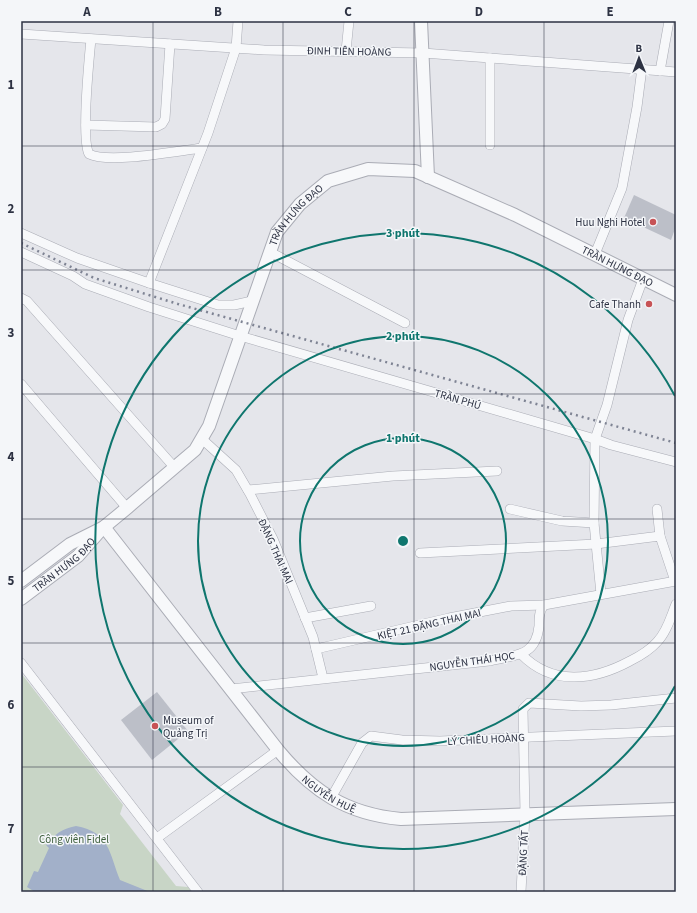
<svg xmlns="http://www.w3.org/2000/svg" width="697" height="913" font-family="'Source Sans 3',sans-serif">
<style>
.green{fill:#c8d5c6}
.water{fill:#a2b0c9}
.building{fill:#bcbfc8}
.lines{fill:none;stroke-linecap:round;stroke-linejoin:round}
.minor-casing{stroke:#aaacb5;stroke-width:10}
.tertiary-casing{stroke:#aaacb5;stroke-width:14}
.minor{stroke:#f7f8fa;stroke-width:9}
.tertiary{stroke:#f7f8fa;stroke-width:12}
.rail{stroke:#7f8494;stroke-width:2.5;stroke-dasharray:2 4;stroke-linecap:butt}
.grid{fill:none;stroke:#2d3243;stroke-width:1;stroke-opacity:0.55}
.ring{fill:none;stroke:#0f766e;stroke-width:2}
.poi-dot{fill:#c75356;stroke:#f4f6f9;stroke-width:1.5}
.labels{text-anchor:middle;stroke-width:3;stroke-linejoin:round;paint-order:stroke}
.street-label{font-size:11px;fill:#2d3243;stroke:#f4f6f9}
.poi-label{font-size:11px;fill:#2d3243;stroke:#f4f6f9;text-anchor:end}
.park-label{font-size:11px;fill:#3d5e3b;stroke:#f4f6f9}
.centre{fill:#0f766e;stroke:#f4f6f9;stroke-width:2}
.ring-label{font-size:12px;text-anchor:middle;font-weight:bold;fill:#0f766e;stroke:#f4f6f9;stroke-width:3;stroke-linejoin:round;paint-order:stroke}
.neatline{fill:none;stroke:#2d3243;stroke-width:1.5}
.grid-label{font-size:13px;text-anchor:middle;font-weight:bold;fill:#2d3243}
</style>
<rect width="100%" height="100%" fill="#e5e6eb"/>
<path class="green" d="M21,673L123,805L120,814L176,886L188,887L192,892H21Z"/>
<path class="water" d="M76,826C110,832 109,853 120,880L150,892H35L27,887L34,871L38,872L49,848L46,845C55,834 61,829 76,826Z"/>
<g class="building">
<path d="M634,195L676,215V226L671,240L624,218Z"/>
<path d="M157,692L188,731L152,760L121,720Z"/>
</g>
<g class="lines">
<defs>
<g id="minor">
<path d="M21,34L264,50L423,53L676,72"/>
<path d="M91,39C89,60 81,139 89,154C109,164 177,151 202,148"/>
<path d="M346,51L349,21"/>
<path d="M660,71L669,21"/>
<path d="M86,125L156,127L162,124L165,119L170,44"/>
<path d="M490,145V58"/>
<path d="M21,233L77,258L149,283L218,305H234L252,301"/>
<path d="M21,252L73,276L85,284L149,307L240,336L595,439L611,445L676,462"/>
<path d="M270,252L405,323"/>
<path d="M595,254L622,188L637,107L642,68"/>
<path d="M149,283L208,133L236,48L238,21"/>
<path d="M21,298L27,301L175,468"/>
<path d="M21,384L127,508"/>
<path d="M202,439L236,470L250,494L273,539L313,637L323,678"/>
<path d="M248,490L393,476L497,471"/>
<path d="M510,509L562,521L594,523"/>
<path d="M657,509L660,536"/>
<path d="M420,553L596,544L660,536L675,581"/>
<path d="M601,594L594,523L595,439L607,405L628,320L643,279"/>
<path d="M305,618L371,606"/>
<path d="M316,649L449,618L511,606L544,605"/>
<path d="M521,654C552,686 593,681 630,661C640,656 650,650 657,642C667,632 671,616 676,604"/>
<path d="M21,663L198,892"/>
<path d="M231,689L489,661C515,655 536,657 539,626C539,618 539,611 544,605L676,581"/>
<path d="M331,798L362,743L371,736L402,740L440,741L676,731"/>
<path d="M157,838L278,750"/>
<path d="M521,892L525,814L523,709L529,703L581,706L611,705L676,698"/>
</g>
<g id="tertiary">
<path d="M421,21L428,177"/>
<path id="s1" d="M104,527L278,750C312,791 346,814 401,819L676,809"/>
<path id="s2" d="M21,581L70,544L104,527L127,508L195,450L209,426L277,232L300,204L328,181L368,169L415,171L515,215L676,295"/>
<path id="s3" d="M21,599L78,556L99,532"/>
</g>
</defs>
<use href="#minor" class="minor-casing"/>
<use href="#tertiary" class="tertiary-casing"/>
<use href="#minor" class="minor"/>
<use href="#tertiary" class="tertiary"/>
<path class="rail" d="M21,243L94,278L178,304L676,443"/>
</g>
<path class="grid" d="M153,21V892M283,21V892M414,21V892M544,21V892M21,146H676M21,270H676M21,394H676M21,519H676M21,643H676M21,767H676"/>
<g class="ring">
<circle cx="403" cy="541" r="103"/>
<circle cx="403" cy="541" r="205"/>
<path d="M675 686A308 308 0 1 1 675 396"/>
</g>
<g class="poi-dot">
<circle cx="653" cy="222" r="4"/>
<circle cx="649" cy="304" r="4"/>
<circle cx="155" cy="726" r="4"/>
</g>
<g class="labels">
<g class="street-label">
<text transform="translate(349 51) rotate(1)" y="4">ĐINH TIÊN HOÀNG</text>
<text dy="4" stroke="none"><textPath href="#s2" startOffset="477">TRẦN HƯNG ĐẠO</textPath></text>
<text dy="4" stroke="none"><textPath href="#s2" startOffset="837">TRẦN HƯNG ĐẠO</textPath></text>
<text transform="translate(458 399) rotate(16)" y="4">TRẦN PHÚ</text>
<text transform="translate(276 551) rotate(66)" y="4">ĐẶNG THAI MAI</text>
<text dy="4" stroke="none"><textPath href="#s3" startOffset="55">TRẦN HƯNG ĐẠO</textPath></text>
<text transform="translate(429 624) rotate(-13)" y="4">KIỆT 21 ĐẶNG THAI MAI</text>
<text transform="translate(472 661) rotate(-8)" y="4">NGUYỄN THÁI HỌC</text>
<text transform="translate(486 739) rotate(-3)" y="4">LÝ CHIÊU HOÀNG</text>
<text dy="4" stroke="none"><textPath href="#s1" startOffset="351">NGUYỄN HUỆ</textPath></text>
<text transform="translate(523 853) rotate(-87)" y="4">ĐẶNG TẤT</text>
</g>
<g class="poi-label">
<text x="645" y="226">Huu Nghi Hotel</text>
<text x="641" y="308">Cafe Thanh</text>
<text x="163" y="724" text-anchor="start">Museum of<tspan x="163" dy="13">Quảng Trị</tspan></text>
</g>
<g class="park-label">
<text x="74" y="843">Công viên Fidel</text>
</g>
</g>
<circle cx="403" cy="541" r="6" class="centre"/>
<g class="ring-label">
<text x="403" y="237">3 phút</text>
<text x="403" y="340">2 phút</text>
<text x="403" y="442">1 phút</text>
</g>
<rect width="697" height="913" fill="none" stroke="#f4f6f9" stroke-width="44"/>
<g transform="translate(639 58) rotate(359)" stroke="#f4f6f9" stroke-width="3" paint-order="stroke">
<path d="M0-3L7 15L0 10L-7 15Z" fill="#2d3243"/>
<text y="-6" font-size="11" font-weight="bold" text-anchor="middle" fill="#2d3243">B</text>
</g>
<rect x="22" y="22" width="653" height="869" class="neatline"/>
<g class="grid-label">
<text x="87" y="16">A</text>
<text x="218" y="16">B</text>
<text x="348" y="16">C</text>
<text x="479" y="16">D</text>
<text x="610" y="16">E</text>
<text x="11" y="89">1</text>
<text x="11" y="213">2</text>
<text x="11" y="337">3</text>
<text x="11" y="461">4</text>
<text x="11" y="585">5</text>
<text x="11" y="709">6</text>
<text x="11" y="833">7</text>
</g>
</svg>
